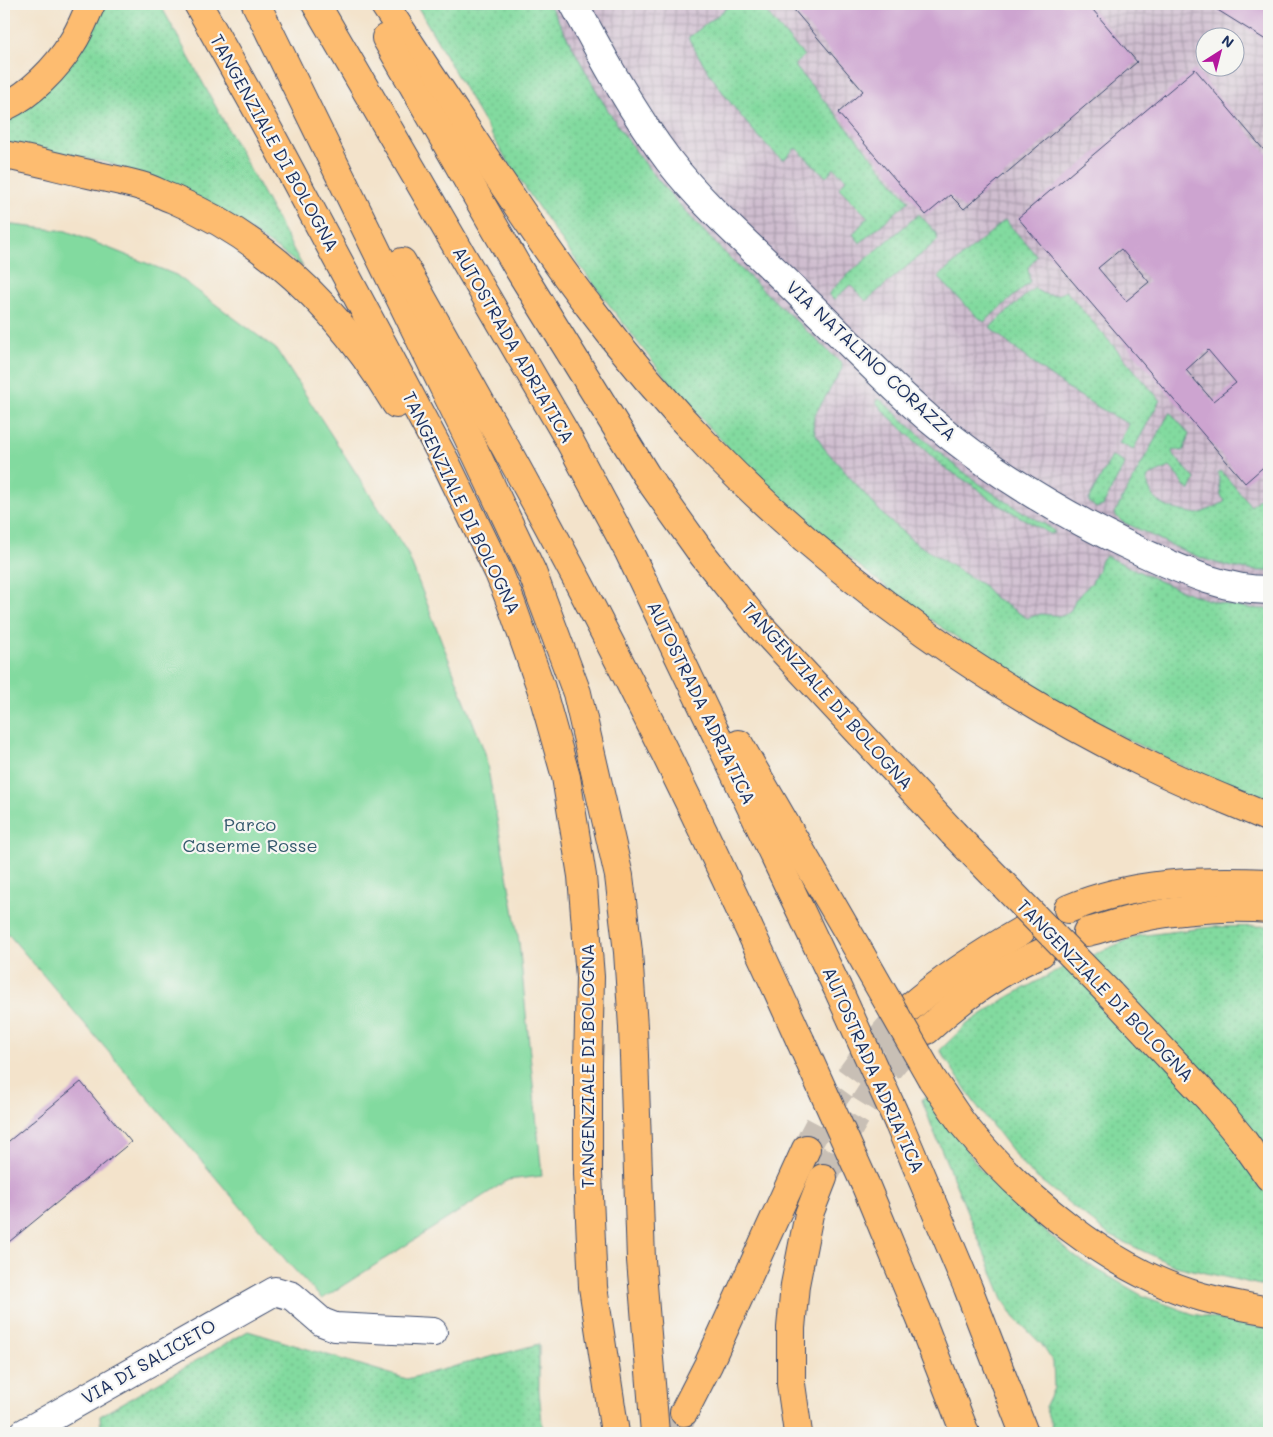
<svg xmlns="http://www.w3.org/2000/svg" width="1273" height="1437" font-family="Mali,sans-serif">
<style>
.industrial{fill:url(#industrial-grid);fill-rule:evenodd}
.grass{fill:url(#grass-dots);stroke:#4e847e}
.park{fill:#82da9f;stroke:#4e847e}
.building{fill:#cda4d0;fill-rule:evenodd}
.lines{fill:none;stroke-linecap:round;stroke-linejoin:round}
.highway-tunnel{stroke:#c8bfb5;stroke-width:28;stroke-dasharray:28 14;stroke-linecap:butt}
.minor-casing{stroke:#3b4a6e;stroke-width:30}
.highway-casing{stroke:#3b4a6e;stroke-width:30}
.minor{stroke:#fff;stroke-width:28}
.highway{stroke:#fdbc6f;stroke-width:28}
.highway-bridge-casing{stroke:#3b4a6e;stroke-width:30;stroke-linecap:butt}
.highway-bridge{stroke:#fdbc6f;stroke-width:28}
.labels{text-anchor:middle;stroke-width:4.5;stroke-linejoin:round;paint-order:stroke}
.street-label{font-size:18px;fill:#1b2f5e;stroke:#f6f6f2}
.park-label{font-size:18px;fill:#355a6e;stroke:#f6f6f2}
</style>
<defs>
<pattern id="industrial-grid" width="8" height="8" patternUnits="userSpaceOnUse" patternTransform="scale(1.25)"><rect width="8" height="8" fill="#cfbdcf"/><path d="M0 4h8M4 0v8" fill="none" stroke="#a79aab"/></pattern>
<pattern id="grass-dots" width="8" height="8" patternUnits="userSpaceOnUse" patternTransform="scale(1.25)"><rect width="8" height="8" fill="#82da9f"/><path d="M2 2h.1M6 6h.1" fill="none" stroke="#70bb8b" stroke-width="1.8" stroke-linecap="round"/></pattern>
</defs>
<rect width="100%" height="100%" fill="#f6f6f2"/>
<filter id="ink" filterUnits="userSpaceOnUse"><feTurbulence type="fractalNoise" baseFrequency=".02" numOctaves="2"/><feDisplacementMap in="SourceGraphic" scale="10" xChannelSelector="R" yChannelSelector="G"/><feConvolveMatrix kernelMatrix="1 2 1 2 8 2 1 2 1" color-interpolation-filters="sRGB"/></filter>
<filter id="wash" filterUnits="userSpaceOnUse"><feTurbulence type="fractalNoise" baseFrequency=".0096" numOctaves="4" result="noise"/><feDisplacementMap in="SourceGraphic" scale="20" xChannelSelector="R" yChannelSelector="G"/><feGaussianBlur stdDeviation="1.12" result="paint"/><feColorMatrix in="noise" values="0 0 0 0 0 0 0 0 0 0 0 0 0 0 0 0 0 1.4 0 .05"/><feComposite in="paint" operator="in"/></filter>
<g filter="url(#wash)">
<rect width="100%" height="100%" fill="#f3e3cb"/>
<path class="industrial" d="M464,4H1269V778L881,535ZM1206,38H1236V68H1206Z"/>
<g class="grass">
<path d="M99,4H160L303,267L218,208L109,163L4,144V119Z"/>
<path d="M416,4H549C575,50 598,99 629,142C689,226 768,294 842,364V369L814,416L813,428L823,447L886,518L917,544L984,586L995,598L1027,618L1041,614L1063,616L1071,610L1075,600L1092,582L1098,571L1100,561L1106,556C1158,580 1211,610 1269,609V804C1243,793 1217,783 1192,771C1016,689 841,570 710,428C666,381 627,329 589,278C558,236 528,194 500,149C471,102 444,52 416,4Z"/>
<path d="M732,4H759L804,56L794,65L909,201L860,243L853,234L868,217L839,188L846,179L834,168L826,177L797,149H794L785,159H781C744,125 713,82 688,38Z"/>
<path d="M919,214L936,233L938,240L866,301L850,285L835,299H833L829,295V293L843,279Z"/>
<path d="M1005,220L1037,256L1028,268L1030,282L984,322L971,311L938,277Z"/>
<path d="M1034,288C1045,297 1055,297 1066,291L1160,400L1133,450L1119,443L1129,424C1081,400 1029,363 990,327Z"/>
<path d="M877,399L881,400C910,427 938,453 969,476C995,496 1023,512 1051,528L1055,533L1050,534L1008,510L988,498L977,488L942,466L884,412L876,402Z"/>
<path d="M1170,412L1189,434L1184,450L1182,451L1174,450L1172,451L1173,454L1195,479L1190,490H1188C1181,483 1176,472 1170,467L1149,476L1147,479C1151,508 1173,509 1197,514C1204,512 1221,505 1225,501L1221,496L1218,472L1221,471L1251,506L1269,490V571C1216,572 1169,543 1121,521L1116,516L1115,512Z"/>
<path d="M1112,456L1125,463L1103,506L1096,508L1089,502V499Z"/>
<path d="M1269,926V1287L1175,1266L1109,1235L1026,1169L974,1102L940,1050L967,1024L1008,997L1062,968L1137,936L1212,927Z"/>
<path d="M929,1096L981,1170L1027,1216L1077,1258L1143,1296L1193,1314L1253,1326L1269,1328V1433H1054L1045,1407L1054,1388L1053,1362L1042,1345L1015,1318L1004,1301L932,1127L922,1100L924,1097Z"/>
<path d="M248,1331L407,1379L539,1344V1390L543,1433H101L100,1416Z"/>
</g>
<path class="park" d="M4,224L66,231L176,275L276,349L407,552L485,753L519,942L542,1176L508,1180L322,1299L290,1265L4,929Z"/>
<g id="blocks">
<g class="building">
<path d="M789,4H1088L1137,62L964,209L950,195L926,215L838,113L863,91Z"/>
<path d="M1208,4H1269V42Z"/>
<path d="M1195,69L1269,156V462L1245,483L1018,218ZM1121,249L1149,282L1126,301L1098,268ZM1208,350L1236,383L1213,401L1186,370Z"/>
<path d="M81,1082L131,1142L4,1246V1145Z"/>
</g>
</g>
</g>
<g filter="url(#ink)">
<use href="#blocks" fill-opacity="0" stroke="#3b4a6e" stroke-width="1"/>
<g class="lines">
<g class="highway-tunnel">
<path d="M806,1149L829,1105L864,1057L901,1014L910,1007"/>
<path d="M823,1178C845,1135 868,1090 901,1054C909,1046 918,1038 927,1030"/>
<path d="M676,1433L684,1412"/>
</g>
<defs>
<g id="minor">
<path d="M574,4C603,58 632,112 669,161C704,206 749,245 790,285C836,330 881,377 929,419C995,475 1066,517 1144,553C1184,571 1224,590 1269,590"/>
<path d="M24,1433L275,1291L292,1296L322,1322L335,1327L433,1332"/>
</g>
<g id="highway">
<path d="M198,4L269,131L445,461L499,573L511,603L541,688L566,777L582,876L590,977L588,1065V1174L593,1287L615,1433"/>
<path d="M256,4L467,435L532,572L577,693L619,876L628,952L633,1027L641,1260L655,1433"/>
<path d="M316,4L568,438L629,552L836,985"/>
<path d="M384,4C421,61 458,117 496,174C526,218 555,263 588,305C626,356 668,405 712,451C840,583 1000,696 1167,774C1201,790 1235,803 1269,818"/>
<path d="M386,38L518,268L646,475L703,555L761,627L953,833"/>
<path d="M4,107C30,95 57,68 72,43C80,31 85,17 91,4"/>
<path d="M4,155C33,160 61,168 89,174C106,178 124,181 141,186C152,189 162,195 173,199C271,240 342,314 396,404"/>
<path d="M402,262C463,372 526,481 584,593C661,740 732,889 800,1040"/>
<path d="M739,744L860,953"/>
<path d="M1068,909C1132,882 1201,880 1269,883"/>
<path d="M1087,932C1104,928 1122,921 1139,918C1180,909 1228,906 1269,909"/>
<path d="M1110,994L1210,1100L1242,1139L1269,1177"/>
<path d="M910,1007C945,977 981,954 1021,931"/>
<path d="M927,1030C960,999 998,972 1041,953"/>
<path d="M932,1079C942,1093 952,1109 962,1123C1019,1195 1112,1272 1202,1297C1224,1303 1247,1307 1269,1311"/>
<path d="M899,1124L968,1288L1024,1433"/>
<path d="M865,1184L922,1322L965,1433"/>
<path d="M684,1412L708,1365L806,1149"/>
<path d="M798,1433L791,1384V1328L795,1285L809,1214L823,1178"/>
</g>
</defs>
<use href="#minor" class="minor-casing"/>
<use href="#highway" class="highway-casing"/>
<use href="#minor" class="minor"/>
<use href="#highway" class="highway"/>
<defs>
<g id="highway-bridge">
<path d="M953,833L1110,994"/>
<path d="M860,953L932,1079"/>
<path d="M836,985L899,1124"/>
<path d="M800,1040L865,1184"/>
</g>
</defs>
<use href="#highway-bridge" class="highway-bridge-casing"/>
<use href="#highway-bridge" class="highway-bridge"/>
</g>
</g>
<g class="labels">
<g class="street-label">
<text transform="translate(274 143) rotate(61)" y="6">TANGENZIALE DI BOLOGNA</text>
<text transform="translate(513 345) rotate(60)" y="6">AUTOSTRADA ADRIATICA</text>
<text transform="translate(871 361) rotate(43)" y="6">VIA NATALINO CORAZZA</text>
<text transform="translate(461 503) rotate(64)" y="6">TANGENZIALE DI BOLOGNA</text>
<text transform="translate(827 696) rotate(48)" y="6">TANGENZIALE DI BOLOGNA</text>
<text transform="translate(701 703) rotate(64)" y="6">AUTOSTRADA ADRIATICA</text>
<text transform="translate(1105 991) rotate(46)" y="6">TANGENZIALE DI BOLOGNA</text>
<text transform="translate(588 1066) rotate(-90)" y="6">TANGENZIALE DI BOLOGNA</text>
<text transform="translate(873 1070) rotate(66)" y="6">AUTOSTRADA ADRIATICA</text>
<text transform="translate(149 1362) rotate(-30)" y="6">VIA DI SALICETO</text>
</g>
<g class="park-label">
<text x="250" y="831">Parco<tspan x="250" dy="21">Caserme Rosse</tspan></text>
</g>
</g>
<rect width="1273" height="1437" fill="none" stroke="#f6f6f2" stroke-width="20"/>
<g transform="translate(1220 52) rotate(36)"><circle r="24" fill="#f6f6f2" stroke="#9ea6b7"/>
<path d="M0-4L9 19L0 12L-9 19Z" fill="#b5179e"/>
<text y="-8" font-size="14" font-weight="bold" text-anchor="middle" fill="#1b2f5e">N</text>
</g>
</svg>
